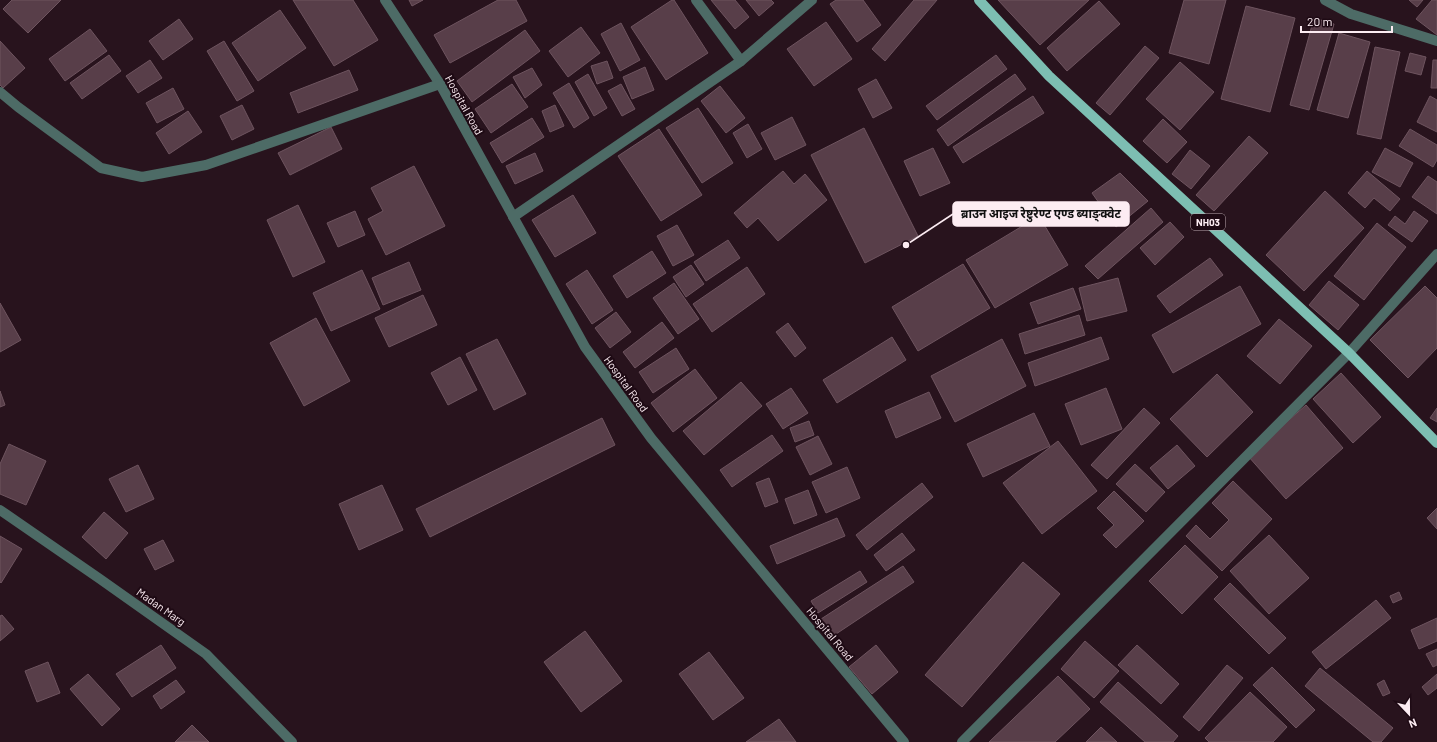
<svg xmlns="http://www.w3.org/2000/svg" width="1437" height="742" font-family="Barlow,'Noto Sans Devanagari',sans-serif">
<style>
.building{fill:#583e49;stroke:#6e545f}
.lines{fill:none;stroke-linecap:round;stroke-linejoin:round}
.street{stroke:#4d6b66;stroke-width:10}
.primary{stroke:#7dbeb2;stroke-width:10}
.labels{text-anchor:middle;stroke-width:4;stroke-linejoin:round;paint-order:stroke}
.shield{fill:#1e0a14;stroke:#b9a8af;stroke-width:1}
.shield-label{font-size:10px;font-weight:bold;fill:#fcecf2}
.street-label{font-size:11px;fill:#fcecf2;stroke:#1e0a14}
.leader{fill:none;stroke:#fcecf2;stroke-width:1.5}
.callout-dot{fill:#fcecf2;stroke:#1e0a14;stroke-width:1.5}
.callout{fill:#fcecf2;stroke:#fcecf2;stroke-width:1.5}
.callout-label{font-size:12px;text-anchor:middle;font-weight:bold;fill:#111}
</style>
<rect width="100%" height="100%" fill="#28131d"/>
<g class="building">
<path d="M12,0H61L28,33L3,9Z"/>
<path d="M293,0H353L378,40L334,66Z"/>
<path d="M409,0H423L412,6Z"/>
<path d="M498,0H516L527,21L450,63L434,35Z"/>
<path d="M672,0H674L708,53L666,80L631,27Z"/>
<path d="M711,0H735L749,17L735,29Z"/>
<path d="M746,0H771L774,3L759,16Z"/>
<path d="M836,0H863L881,25L857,42L830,4Z"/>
<path d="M914,0H937L885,61L872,49Z"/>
<path d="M998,0H1089L1040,45Z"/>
<path d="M1184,0H1226L1209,64L1169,53Z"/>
<path d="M1409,0H1423L1417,7Z"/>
<path d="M1432,0H1437V35L1416,19Z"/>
<path d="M1099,1L1120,24L1067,71L1047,48Z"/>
<path d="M1246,6L1295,18L1270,112L1221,99Z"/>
<path d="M280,10L306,48L258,81L232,43Z"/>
<path d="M1314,18L1334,24L1309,110L1290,105Z"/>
<path d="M179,19L193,39L163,60L149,41Z"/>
<path d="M826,22L852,59L814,86L787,49Z"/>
<path d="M621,23L640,60L620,71L601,34Z"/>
<path d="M581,27L600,53L568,77L549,51Z"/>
<path d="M90,29L107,51L65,81L49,59Z"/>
<path d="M525,30L540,51L472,102L457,81Z"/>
<path d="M1339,33L1370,42L1348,118L1317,110Z"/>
<path d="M0,41L25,68L3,88L0,85Z"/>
<path d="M224,41L254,91L237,101L207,51Z"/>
<path d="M1145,46L1159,58L1110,115L1096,103Z"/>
<path d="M1375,47L1400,52L1381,139L1357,134Z"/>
<path d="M1410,53L1426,57L1421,75L1405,71Z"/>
<path d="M109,55L121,71L82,99L70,83Z"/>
<path d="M996,55L1007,69L937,120L926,106Z"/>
<path d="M150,60L162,78L138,93L126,76Z"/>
<path d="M1433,60H1437V88H1431Z"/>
<path d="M607,61L613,78L597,84L591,66Z"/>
<path d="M1180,62L1214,92L1180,130L1146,99Z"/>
<path d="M645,67L654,90L632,99L623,77Z"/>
<path d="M532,68L542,85L525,98L513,77Z"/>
<path d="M349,70L358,90L298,113L290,93Z"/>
<path d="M588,74L607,108L594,116L575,82Z"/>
<path d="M1015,74L1026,89L948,146L937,130Z"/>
<path d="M876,79L892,108L873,118L858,89Z"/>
<path d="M569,83L589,118L574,128L553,93Z"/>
<path d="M512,84L528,107L491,133L475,109Z"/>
<path d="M621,84L635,109L622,116L608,91Z"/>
<path d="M720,86L745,118L726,133L701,101Z"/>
<path d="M173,88L184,109L157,123L146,103Z"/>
<path d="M1033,96L1044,113L963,163L953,147Z"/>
<path d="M1430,96L1437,100V132L1417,122Z"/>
<path d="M242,105L254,129L232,140L220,116Z"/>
<path d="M555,105L564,126L550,132L542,111Z"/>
<path d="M698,108L733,163L702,183L666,128Z"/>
<path d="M188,111L202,132L169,154L156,133Z"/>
<path d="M792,117L806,145L775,160L761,133Z"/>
<path d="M532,118L544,137L502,163L490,143Z"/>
<path d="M1163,119L1187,142L1167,163L1143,141Z"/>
<path d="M748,124L762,149L747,158L733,133Z"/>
<path d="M331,127L342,149L290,175L278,153Z"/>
<path d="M864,128L918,236L865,263L811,155Z"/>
<path d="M659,129L702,195L661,221L618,156Z"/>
<path d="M1410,129L1437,145V160L1433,167L1399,146Z"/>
<path d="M1249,136L1268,153L1214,211L1196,195Z"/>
<path d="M933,148L950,183L920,196L904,161Z"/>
<path d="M1385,148L1413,163L1400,187L1372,172Z"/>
<path d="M1190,150L1210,166L1191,189L1172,174Z"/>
<path d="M535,153L543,171L515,184L506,166Z"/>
<path d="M414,166L445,226L386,255L368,219L383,211L371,188Z"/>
<path d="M783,171L794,184L805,174L827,200L778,241L758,218L747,228L734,213Z"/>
<path d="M1367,171L1400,199L1390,211L1374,198L1365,208L1348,193Z"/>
<path d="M1120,173L1148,201L1116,227L1092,193Z"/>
<path d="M1428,176L1437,182V214L1412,197Z"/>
<path d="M1325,191L1364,228L1304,291L1266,255Z"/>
<path d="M573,195L596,233L555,257L532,220Z"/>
<path d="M298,205L325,262L293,277L267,220Z"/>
<path d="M1151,208L1163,222L1098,279L1085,266Z"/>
<path d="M355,211L365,235L338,247L327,223Z"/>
<path d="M1414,211L1428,221L1412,242L1388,225L1395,216L1405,224Z"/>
<path d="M1039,216L1068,265L995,308L966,260Z"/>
<path d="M1170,222L1184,237L1155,265L1140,248Z"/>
<path d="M1377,223L1406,247L1364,300L1334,276Z"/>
<path d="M677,225L694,255L673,266L657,236Z"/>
<path d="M728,240L740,258L706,281L694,262Z"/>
<path d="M652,251L666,273L627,298L613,276Z"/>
<path d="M1210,258L1223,275L1170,313L1157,296Z"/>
<path d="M409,262L421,290L383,305L372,278Z"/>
<path d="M963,264L990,308L918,351L892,307Z"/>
<path d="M691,265L704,284L686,297L673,277Z"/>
<path d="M747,267L765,294L712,332L693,304Z"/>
<path d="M362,270L380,309L331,331L313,293Z"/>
<path d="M587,270L613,310L592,324L566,284Z"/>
<path d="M1118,278L1127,311L1087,321L1079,288Z"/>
<path d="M1329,281L1359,305L1338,330L1309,305Z"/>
<path d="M674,283L699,319L678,334L653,298Z"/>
<path d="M1240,286L1261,324L1173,373L1152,335Z"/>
<path d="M1425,286L1437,298V348L1408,378L1370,340Z"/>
<path d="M1073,288L1081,309L1038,324L1030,303Z"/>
<path d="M423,295L437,325L389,347L375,318Z"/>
<path d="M0,303L21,340L0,352Z"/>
<path d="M616,312L631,332L610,348L595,328Z"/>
<path d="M1079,315L1085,335L1025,354L1019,334Z"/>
<path d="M316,318L350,381L304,406L270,343Z"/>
<path d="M1279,319L1312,346L1280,384L1247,356Z"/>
<path d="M662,322L674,338L635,368L623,352Z"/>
<path d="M788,323L806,348L795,357L776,332Z"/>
<path d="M892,337L906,360L837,403L823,380Z"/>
<path d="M1101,337L1109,359L1035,386L1028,363Z"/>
<path d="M497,339L526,394L494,410L466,354Z"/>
<path d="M1002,339L1026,386L955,422L931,376Z"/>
<path d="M676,348L689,369L653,393L639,372Z"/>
<path d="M460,357L477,390L448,405L431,373Z"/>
<path d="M695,369L717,398L673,432L651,403Z"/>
<path d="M1341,373L1381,417L1353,443L1313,399Z"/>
<path d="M1217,374L1253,412L1207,457L1170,419Z"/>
<path d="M741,382L762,406L704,455L683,431Z"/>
<path d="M791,388L808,413L783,429L766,404Z"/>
<path d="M1106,388L1122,429L1081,445L1065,404Z"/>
<path d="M0,391L5,405L0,407Z"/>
<path d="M929,392L941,418L896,438L885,411Z"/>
<path d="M1306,405L1343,448L1286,499L1248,456Z"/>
<path d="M1144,408L1160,423L1107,479L1091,465Z"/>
<path d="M1437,408V422L1430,418Z"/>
<path d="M1034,413L1050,446L983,477L967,444Z"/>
<path d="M602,418L615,445L430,537L416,509Z"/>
<path d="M809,421L814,435L795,442L790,428Z"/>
<path d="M772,435L783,451L732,487L720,470Z"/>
<path d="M818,436L832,464L810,475L796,447Z"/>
<path d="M1058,441L1097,491L1042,534L1003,483Z"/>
<path d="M9,444L46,461L26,505L0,494V464Z"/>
<path d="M1177,445L1195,466L1168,489L1150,468Z"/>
<path d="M1135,464L1165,492L1146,512L1116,484Z"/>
<path d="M138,465L154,499L126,512L109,479Z"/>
<path d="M847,467L860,498L826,513L812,482Z"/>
<path d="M769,478L778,502L765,507L756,483Z"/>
<path d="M1233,481L1272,519L1222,571L1186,536L1196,525L1210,539L1229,520L1212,503Z"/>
<path d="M922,483L933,497L867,550L856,535Z"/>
<path d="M382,485L403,530L359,550L339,504Z"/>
<path d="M808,490L817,515L794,524L785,499Z"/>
<path d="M1114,491L1144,521L1116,548L1103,535L1114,525L1097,508Z"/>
<path d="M1437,508V529L1427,518Z"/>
<path d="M104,512L128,533L106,559L82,537Z"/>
<path d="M837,518L845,536L777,564L770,546Z"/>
<path d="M902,533L915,550L886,571L874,555Z"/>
<path d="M1269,535L1309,578L1269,614L1230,571Z"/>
<path d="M0,536L22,549L1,583L0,582Z"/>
<path d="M163,540L174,561L155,570L144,549Z"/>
<path d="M1185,545L1218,577L1182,614L1149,581Z"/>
<path d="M1023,562L1060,594L962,707L925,675Z"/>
<path d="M903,566L914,582L833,636L821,619Z"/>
<path d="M860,571L867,582L818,613L811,601Z"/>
<path d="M1230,583L1286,638L1269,654L1214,599Z"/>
<path d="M1399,592L1402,599L1393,603L1390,596Z"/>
<path d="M1376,600L1391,618L1326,669L1312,652Z"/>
<path d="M2,615L14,629L0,641V616Z"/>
<path d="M1437,618V641L1419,649L1411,630Z"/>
<path d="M585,631L622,681L581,712L544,662Z"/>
<path d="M1085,641L1119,671L1094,698L1061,669Z"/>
<path d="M161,645L176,668L132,697L116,674Z"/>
<path d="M876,645L898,672L872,694L849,667Z"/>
<path d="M1137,645L1179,684L1161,704L1118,665Z"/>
<path d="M1437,649V665L1433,667L1426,654Z"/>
<path d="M709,652L744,698L713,720L679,674Z"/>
<path d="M48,662L60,693L37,702L25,671Z"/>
<path d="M1227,665L1243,678L1199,731L1183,717Z"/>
<path d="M1272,667L1315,710L1296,728L1253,685Z"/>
<path d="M1320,668L1393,728L1381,742H1373L1305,686Z"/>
<path d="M88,674L120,709L102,726L70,689Z"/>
<path d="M1437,674V688L1428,695L1422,687Z"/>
<path d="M1058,676L1090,709L1055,742H989Z"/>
<path d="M176,680L185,692L161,709L153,696Z"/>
<path d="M1384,680L1390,693L1383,696L1377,684Z"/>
<path d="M1118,682L1178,736L1173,742H1145L1100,702Z"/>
<path d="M1250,692L1287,727L1273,742H1209L1205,738Z"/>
<path d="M779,719L796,742H746Z"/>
<path d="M192,725L209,742H175Z"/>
<path d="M1101,727L1117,742H1086Z"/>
</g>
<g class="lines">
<g class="street">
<path d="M385,0L440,84L585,347L651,438L904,742"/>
<path d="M696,0L741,61"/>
<path d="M1325,0L1351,14L1437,41"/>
<path d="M0,92L18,107L101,168L142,177L206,165L440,84"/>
<path d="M513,217L741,61L812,0"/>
<path d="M0,510L100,579L206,654L292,742"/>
<path d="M962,742L1349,353L1437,254"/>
</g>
<path class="primary" d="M979,0L1049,76L1349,353L1437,443"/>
</g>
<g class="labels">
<rect class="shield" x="1191" y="214" width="34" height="16" rx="3"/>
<g class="shield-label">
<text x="1208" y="226">NH03</text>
</g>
<g class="street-label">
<text transform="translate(464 105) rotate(61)" y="4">Hospital Road</text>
<text transform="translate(626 384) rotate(54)" y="4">Hospital Road</text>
<text transform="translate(161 607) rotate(35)" y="4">Madan Marg</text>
<text transform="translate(830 634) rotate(50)" y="4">Hospital Road</text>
</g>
</g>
<path class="leader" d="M906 245L953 214"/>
<circle class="callout-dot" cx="906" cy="245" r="4"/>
<rect class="callout" x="953" y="202" width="176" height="24" rx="4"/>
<g class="callout-label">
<text x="1041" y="218">ब्राउन आइज रेष्टुरेण्ट एण्ड ब्याङ्क्वेट</text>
</g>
<g transform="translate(1409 714) rotate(158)" stroke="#1e0a14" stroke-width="3" paint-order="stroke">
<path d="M0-3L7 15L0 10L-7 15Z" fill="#fcecf2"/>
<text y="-6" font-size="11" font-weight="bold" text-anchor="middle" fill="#fcecf2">N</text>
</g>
<path d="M1301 26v6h91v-6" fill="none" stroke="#fcecf2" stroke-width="2"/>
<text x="1307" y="26" font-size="12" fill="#fcecf2" stroke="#1e0a14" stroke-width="3" paint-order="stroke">20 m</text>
</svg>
